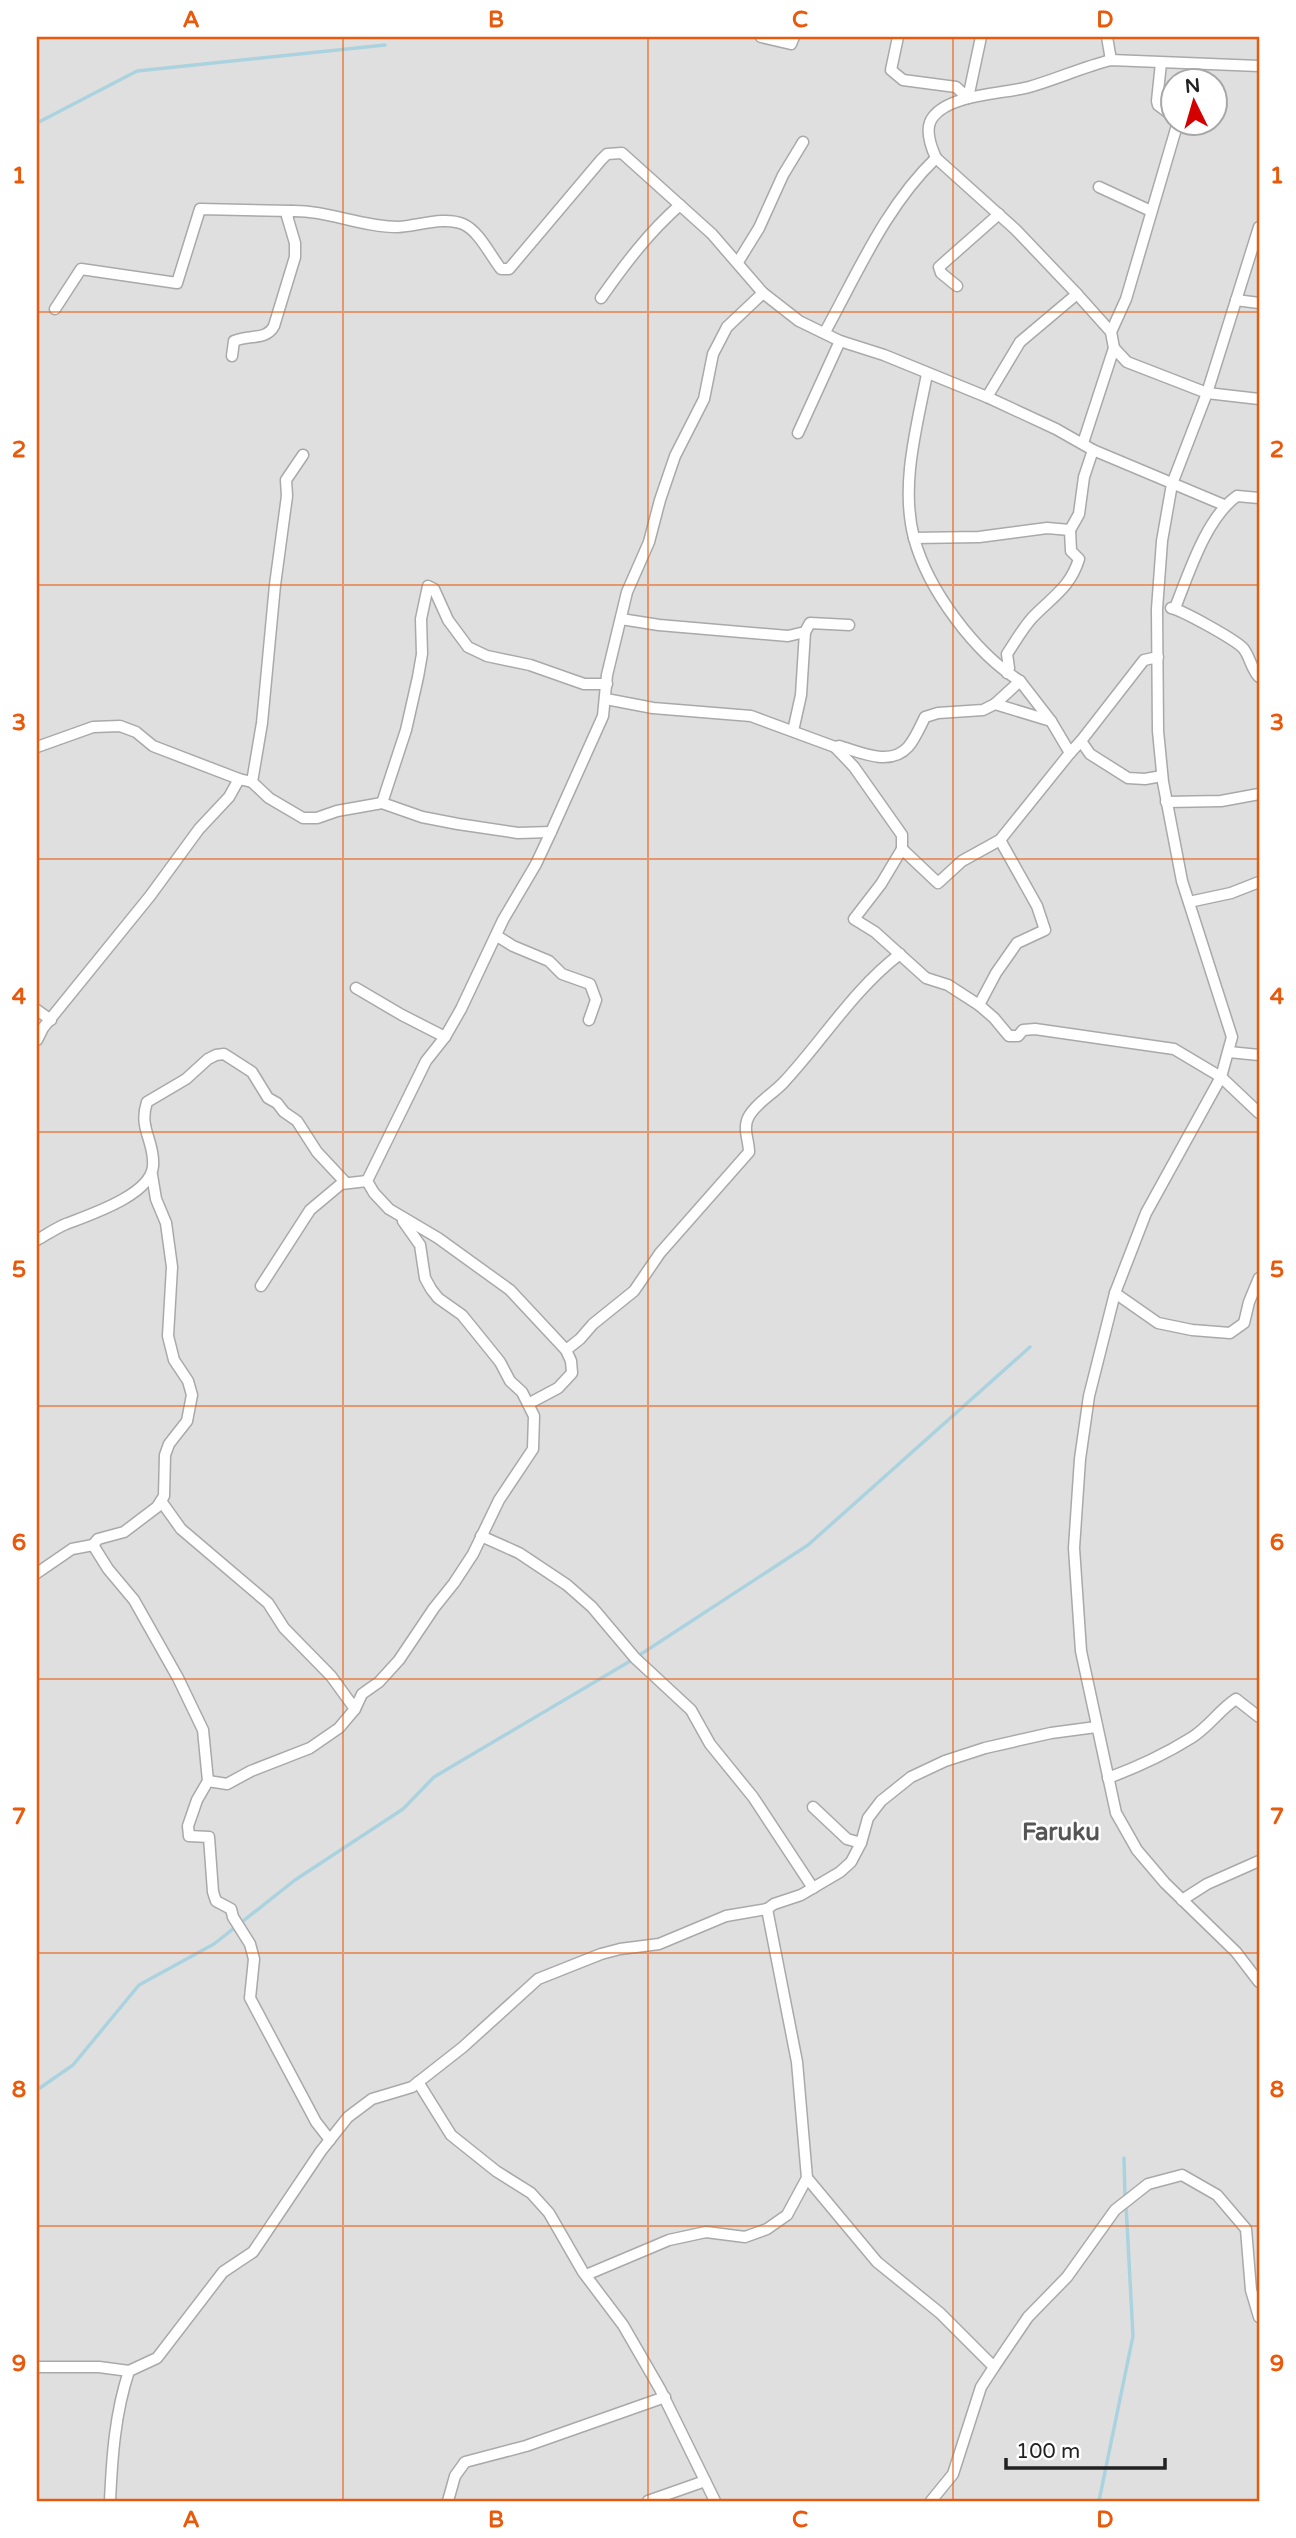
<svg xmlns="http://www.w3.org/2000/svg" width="1296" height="2538" font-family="'Varela Round',sans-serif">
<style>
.residential{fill:#e0dfdf;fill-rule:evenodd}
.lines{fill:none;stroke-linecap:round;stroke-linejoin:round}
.stream{stroke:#aad3df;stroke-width:3.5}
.minor-casing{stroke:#a9a9a9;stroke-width:13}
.minor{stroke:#fff;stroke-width:10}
.grid{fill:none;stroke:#e8590c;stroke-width:2;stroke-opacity:0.55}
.labels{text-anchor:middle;stroke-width:5;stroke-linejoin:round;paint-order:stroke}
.quarter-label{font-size:24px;font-weight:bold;fill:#555;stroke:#fff}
.neatline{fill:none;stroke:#e8590c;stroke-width:2.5}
.grid-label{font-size:23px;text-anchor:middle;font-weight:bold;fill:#e8590c}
</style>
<rect width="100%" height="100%" fill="#f2efe9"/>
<path class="residential" d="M37,37H1259V2501H37ZM1174,80H1216V122H1174Z"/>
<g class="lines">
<g class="stream">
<path d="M37,123L137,71L385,45"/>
<path d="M638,1656L808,1545L1030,1347"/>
<path d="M37,2090L73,2065L139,1985L214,1944L295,1880L403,1809L434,1777L632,1660"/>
<path d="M1124,2158L1125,2198"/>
<path d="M1099,2501L1133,2336L1126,2205"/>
</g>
<defs>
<g id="minor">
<path d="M761,37L791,44L794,37"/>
<path d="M898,37L891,70L903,80L956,87L968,98"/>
<path d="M1107,37L1111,60"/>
<path d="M1161,63L1157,101L1158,105L1174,117"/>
<path d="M1259,66L1111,60C1083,67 1057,79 1029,87C1003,94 950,94 933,117C924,128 931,147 936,158L1016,230L1077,294L1111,332L1114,348L1127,362L1207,393L1259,399"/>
<path d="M968,98L981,37"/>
<path d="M1099,187L1151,211"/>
<path d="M1259,227L1207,393L1172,484L1162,541L1157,609L1158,731L1163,782L1182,881L1232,1037L1221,1077L1146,1213L1115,1293L1089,1396L1080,1459L1074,1548L1081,1651L1116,1813L1137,1850L1165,1883L1236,1952L1259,1982"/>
<path d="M738,262L759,228L783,175L803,142"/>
<path d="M957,286L941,273L939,267L999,214"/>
<path d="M601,298C625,264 649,232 680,205"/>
<path d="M1236,300L1259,303"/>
<path d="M55,309L81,269L177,283L200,209L291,211"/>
<path d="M825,332C858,272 886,206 936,158"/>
<path d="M1111,332L1126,299L1178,122"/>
<path d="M232,356L234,341C250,334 266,341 274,326L295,257V243L287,216L291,211C327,210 361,227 398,227C418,226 444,216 463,224C479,231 490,255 501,269H509L601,160L607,154L622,153L712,234L763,293L799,321L840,341L884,355L987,397L1056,429L1093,450L1224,505"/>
<path d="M987,397L1020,342L1077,294"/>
<path d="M798,433L840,341"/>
<path d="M1083,443L1114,348"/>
<path d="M303,455L286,480L287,496L275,585L262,723L252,782L269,798L303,818H317L337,811L382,803L422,817L458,824L518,833L551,832"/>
<path d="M914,538C900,485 917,426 927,374"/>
<path d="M1171,608C1182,610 1234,639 1243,648C1250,656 1251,669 1259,677"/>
<path d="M1175,608C1189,573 1206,518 1237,496L1259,498"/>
<path d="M621,619L659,625L788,636L805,632L810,623L849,625"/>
<path d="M1007,673L1009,668L1007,654C1015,642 1023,628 1032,618C1052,597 1070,588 1079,559L1071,551L1070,530"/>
<path d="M1020,681L1051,721"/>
<path d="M606,699L653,708L751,716L835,747L839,746C860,752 890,767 908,747C915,739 920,727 925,717L938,713L983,710L995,704L1051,721L1070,753L1081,741L1090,754L1128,778L1145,779L1162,776"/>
<path d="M995,704L1020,681C975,653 928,590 914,538L979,537L1047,528L1070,530L1079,514L1084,477L1093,450"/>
<path d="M793,731L801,695L805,632"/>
<path d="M1081,741L1144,660L1158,657"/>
<path d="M37,747L93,727L120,726L136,732L153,746L239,779"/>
<path d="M835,747L854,767L902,835V849"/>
<path d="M1166,802L1221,801L1259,794"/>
<path d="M382,803L406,730L418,677L422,654L421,619L428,586L434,589L448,620L468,647L487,656L530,665L584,684H607"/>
<path d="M1000,840L962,861L938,883L902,849L881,884L854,919L875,932L926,978L948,985L979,1005L994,1018L1009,1036H1018L1023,1030L1035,1029L1174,1049L1221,1077L1259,1113"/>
<path d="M1189,902L1231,893L1259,882"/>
<path d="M497,936L513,946L549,961L562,974L590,984L596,1000L589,1020"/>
<path d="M356,988L402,1015L445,1037"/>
<path d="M979,1005L996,973L1017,943L1045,930L1037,906L1000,840L1070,753"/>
<path d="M37,1010L51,1020"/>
<path d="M37,1040L43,1028L150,896L199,829L229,797L239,779L252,782"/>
<path d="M1229,1052L1259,1055"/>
<path d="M152,1175L156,1199L166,1223L172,1267L168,1336L174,1360L188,1381L192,1395L187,1421L169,1444L165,1455L164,1496L157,1507L124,1532L98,1539L93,1545L108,1569L134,1600L178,1678L203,1730L208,1781L197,1800L188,1826L189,1836L209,1837L213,1892L216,1901L231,1909L233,1917L250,1944L254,1959L250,1998L316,2122L330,2140"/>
<path d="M37,1240C46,1235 56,1228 66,1224C89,1215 151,1195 153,1166C155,1141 138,1129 147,1102L186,1079L208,1059L216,1055L224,1054L252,1072L268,1098L277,1103L284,1112L297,1121L317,1152L346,1183"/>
<path d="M261,1286L310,1210L341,1184L367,1181"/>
<path d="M1115,1293L1158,1323L1192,1330L1230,1333L1244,1323L1249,1302L1259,1278"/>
<path d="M566,1350L580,1339L593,1324L634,1291L660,1253L749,1152C749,1140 742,1128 749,1116C757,1102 773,1094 784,1082C823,1040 854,989 900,954"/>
<path d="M528,1404L558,1388L572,1373L571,1361L566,1350L510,1290L438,1238L389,1209L374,1193L367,1181L426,1061L445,1037L461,1009L503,920L536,864L551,832L603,716L607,675L627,592L649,542L660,500L675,456L704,399L713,354L727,327L763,293"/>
<path d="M161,1501L181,1529L268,1603L284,1628L331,1676L355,1709"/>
<path d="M481,1536L519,1553L567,1585L592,1607L635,1658L691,1710L710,1744L753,1797L813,1888"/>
<path d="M37,1573L72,1549L93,1545"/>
<path d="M1108,1778C1135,1768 1167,1753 1191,1738C1209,1727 1219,1710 1236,1699L1259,1717"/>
<path d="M208,1781L227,1784L251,1771L310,1748L339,1728L355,1709L362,1694L379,1682L399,1660L434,1608L454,1583L473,1554L499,1500L533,1449L534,1416L522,1392L510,1381L500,1362L475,1331L462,1315L438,1298L431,1289L425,1278L420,1245L403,1221"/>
<path d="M813,1807L847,1839L861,1843"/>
<path d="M1182,1900L1207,1884L1259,1861"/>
<path d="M418,2082L451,2135L496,2171L531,2193L549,2213L583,2272L623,2325L660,2389L715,2501"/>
<path d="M807,2178L877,2262L940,2313L994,2367L981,2387L953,2474L931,2501"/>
<path d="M586,2275L669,2240L706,2232L745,2237L767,2229L787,2215L807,2178L797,2062L767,1909"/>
<path d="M37,2367H99L129,2371L157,2358L223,2272L253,2252L321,2151L348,2117L372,2099L412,2087L463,2047L538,1979L601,1954L620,1949L659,1944L726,1916L767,1909L774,1904L801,1895L840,1872L851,1862L861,1843L868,1818L881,1801L911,1777L945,1761L985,1748L1051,1733L1096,1727"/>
<path d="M994,2367L1028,2317L1067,2277L1115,2210L1148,2184L1182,2175L1217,2195L1246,2229L1251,2290L1259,2317"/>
<path d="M110,2501C112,2457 115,2413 129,2371"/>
<path d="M448,2501L455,2476L465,2462L526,2446L665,2397"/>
<path d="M648,2501L705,2481"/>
</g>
</defs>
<use href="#minor" class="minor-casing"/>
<use href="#minor" class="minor"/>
</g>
<path class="grid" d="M343,37V2501M648,37V2501M953,37V2501M37,312H1259M37,585H1259M37,859H1259M37,1132H1259M37,1406H1259M37,1679H1259M37,1953H1259M37,2226H1259"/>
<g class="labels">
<g class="quarter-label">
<text x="1061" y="1840">Faruku</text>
</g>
</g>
<rect width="1296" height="2538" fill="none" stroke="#ffffff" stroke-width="77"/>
<g transform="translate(1194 102) rotate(355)"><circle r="33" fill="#ffffff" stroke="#a7a7a7" stroke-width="2"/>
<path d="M0-5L12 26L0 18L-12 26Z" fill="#d40000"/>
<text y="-10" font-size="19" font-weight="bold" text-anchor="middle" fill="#222222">N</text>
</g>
<path d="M1006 2458v10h159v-10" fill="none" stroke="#222222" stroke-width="3.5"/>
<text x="1016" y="2458" font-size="21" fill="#222222" stroke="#ffffff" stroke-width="5" paint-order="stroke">100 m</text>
<rect x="38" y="38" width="1220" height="2462" class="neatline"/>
<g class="grid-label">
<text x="191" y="27">A</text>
<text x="496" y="27">B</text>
<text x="800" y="27">C</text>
<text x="1105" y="27">D</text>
<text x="19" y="183">1</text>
<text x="1277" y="183">1</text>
<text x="19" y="457">2</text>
<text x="1277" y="457">2</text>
<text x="19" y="730">3</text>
<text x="1277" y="730">3</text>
<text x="19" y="1004">4</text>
<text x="1277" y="1004">4</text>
<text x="19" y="1277">5</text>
<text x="1277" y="1277">5</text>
<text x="19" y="1550">6</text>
<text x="1277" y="1550">6</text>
<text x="19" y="1824">7</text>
<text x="1277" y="1824">7</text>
<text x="19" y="2097">8</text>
<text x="1277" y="2097">8</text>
<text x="19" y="2371">9</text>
<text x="1277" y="2371">9</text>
<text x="191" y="2527">A</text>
<text x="496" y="2527">B</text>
<text x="800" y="2527">C</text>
<text x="1105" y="2527">D</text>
</g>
</svg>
